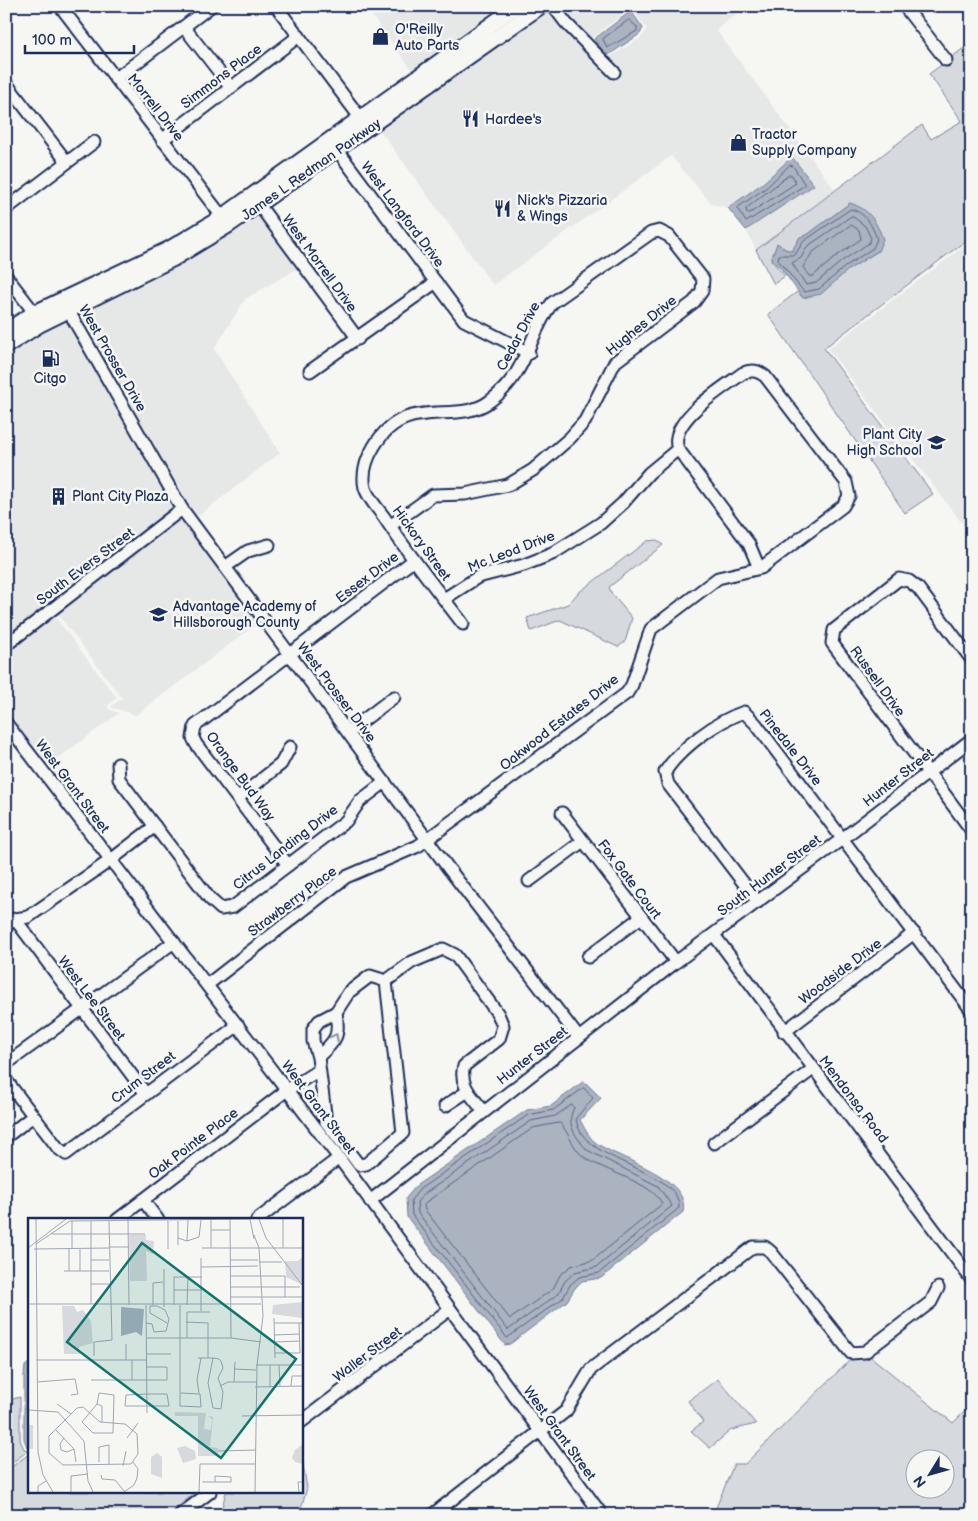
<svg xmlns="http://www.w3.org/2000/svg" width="978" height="1521" font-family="'Balsamiq Sans',sans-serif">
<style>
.built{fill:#e6e7e7;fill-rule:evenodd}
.green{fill:#d6d9dd;stroke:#78849e;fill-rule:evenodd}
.water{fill:#abb2c0;stroke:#717e99}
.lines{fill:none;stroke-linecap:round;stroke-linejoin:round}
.shore{stroke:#556385;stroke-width:1}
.minor-casing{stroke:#1b2f5e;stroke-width:15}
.major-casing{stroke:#1b2f5e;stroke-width:18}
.minor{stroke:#f6f6f2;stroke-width:11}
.major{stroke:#f6f6f2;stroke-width:14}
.oneway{stroke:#8892a8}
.labels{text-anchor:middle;stroke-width:5;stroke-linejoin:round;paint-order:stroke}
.poi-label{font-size:14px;fill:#1b2f5e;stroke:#f6f6f2;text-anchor:start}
.street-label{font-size:14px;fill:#1b2f5e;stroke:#f6f6f2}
.inset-road{fill:none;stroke:#9ea6b7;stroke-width:1}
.view{fill:#0f766e;fill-opacity:0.15;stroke:#0f766e;stroke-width:2.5}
.inset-edge{fill:none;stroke:#1b2f5e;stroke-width:2.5}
</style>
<rect width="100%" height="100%" fill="#f6f6f2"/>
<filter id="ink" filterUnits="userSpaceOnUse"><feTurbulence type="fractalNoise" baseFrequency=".02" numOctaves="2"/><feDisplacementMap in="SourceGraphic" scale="10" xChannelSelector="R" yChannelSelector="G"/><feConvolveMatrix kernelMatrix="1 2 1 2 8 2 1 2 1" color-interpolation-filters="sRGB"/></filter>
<g filter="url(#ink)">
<g class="built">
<path d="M365,6H511L415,74Z"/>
<path d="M547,6H746L716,30L835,190L756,250L746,230L814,185L792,157L763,183L728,208L712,204L671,156L493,285L379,129ZM631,8L647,29L642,37L607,59L592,42V38Z"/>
<path d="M258,210L300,267L245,299L214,349L280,453L194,519L74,311Z"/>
<path d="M972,240V536L828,349Z"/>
<path d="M66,314L177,508L6,640V350Z"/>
<path d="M182,509L263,619L136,715L111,707L122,698L54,609Z"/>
<path d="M53,614L117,698L108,705V709L119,713L48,766L6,710V649Z"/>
</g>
<g class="green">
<path d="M972,42V236L824,348L933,494L905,513L768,314L797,292L803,298L878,251L850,203L807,235L800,237L792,251L785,249L778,244L771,260L785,276L774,284L756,250L922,125L931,139L962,121L929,74Z"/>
<path d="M657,540L663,545L609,587L612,594L632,618L625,642L618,647L560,620L531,631L527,618L568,604L578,593L647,541Z"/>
<path d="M861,1349L953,1423L972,1404V1515H713L734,1464H745ZM916,1458H946V1488H916Z"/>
<path d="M718,1379L756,1424L731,1430L710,1448L691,1431L703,1422L688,1401Z"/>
<path d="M20,1397V1440L24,1449L29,1450L6,1467V1401Z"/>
<path d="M301,1453L307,1488L299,1515H220L226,1492H301Z"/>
<path d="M29,1454V1492H196L168,1515H6V1471Z"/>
</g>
<g class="water">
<path d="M631,11L643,28L640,34L607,56L594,39Z"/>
<path d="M792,157L814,185L746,230L728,208L763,183Z"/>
<path d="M850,203C869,209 876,221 883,239L878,251L848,270L821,294L803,298L780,267L771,260L777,243L785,249L792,251L800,237L807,235Z"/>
<path d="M584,1081L601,1098L580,1120C584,1127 588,1136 595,1142C616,1159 691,1176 683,1212L601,1278L582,1281L575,1288L567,1301L510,1344L505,1345L407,1217L406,1198L417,1185L527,1110L551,1106Z"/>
<path d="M29,1363V1447H27L24,1439V1375L25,1366Z"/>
</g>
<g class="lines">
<g class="shore">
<path d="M629,20L637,27V31L607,48L603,39Z"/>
<path d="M790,165L793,166L805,185L746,222L737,208L767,187Z"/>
<path d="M789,175H792L796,183L750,213H747L746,209Z"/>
<path d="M851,209C866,213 872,225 877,239L873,248L846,266L819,289L804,292L778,260L779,255H795L803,242Z"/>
<path d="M852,216L865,226L871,238L869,243L842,261L816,283L806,285L792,263L801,258L807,247Z"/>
<path d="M851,225L859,230L861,239L838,255L813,276H809L803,267L812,253Z"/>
<path d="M584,1088L593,1098L576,1118C580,1164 681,1168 679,1208L599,1273L579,1277L570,1285L563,1298L507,1338L412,1215L411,1200L420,1189L528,1115L553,1110Z"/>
<path d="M572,1105L574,1108C565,1124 576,1137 587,1150L658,1186L672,1206L597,1267L575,1272L565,1281L558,1294L508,1330L418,1213L417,1202L424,1194L531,1121L555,1116Z"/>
<path d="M560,1123C569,1132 572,1148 584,1157C603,1171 654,1183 662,1204L593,1260L571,1266L560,1275L553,1289L510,1319L425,1210L424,1205L429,1200L533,1128Z"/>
</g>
<defs>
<g id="minor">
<path d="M60,6L227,223"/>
<path d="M276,6L365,124"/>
<path d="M553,6L566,23L614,72"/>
<path d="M904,6L946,60"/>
<path d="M184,27L230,86"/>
<path d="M115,79L211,6"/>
<path d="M6,83L67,162"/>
<path d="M162,140L299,36"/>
<path d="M332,143L464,320L529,353"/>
<path d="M259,205L358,339"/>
<path d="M6,209L94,142"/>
<path d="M6,276L30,307L37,321"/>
<path d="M64,303L182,509L449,869L579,1038"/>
<path d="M310,371L436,282"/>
<path d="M390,526L433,495L465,494L508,485L533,470L570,438L585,421L615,362L694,302L702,291L703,279L669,236L659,231L651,233L552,303C527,337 529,372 490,401C467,419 432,408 406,418C381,427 359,462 365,488C368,498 378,509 384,517C408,554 436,589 463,624"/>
<path d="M225,567L248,551L269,545"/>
<path d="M444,599L478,577L524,565L552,554L601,523L623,503L649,473L678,449"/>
<path d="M6,645L182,509"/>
<path d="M972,660L918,588L909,581L899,579L834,630L832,643L972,831"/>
<path d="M6,723L339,1158L602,1515"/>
<path d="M348,732L394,697"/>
<path d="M118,764L119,779L210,899L221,909L233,907L346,821L360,801L385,782"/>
<path d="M238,798L281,764L290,747"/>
<path d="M562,813L676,962"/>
<path d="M288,865L196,744L193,738L195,726L414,560"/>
<path d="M529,881L583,841"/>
<path d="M758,902L668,784L665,772C680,748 717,721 744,712L756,724L972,1011"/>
<path d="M15,919L146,1094"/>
<path d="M6,926L15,919L28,917L111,860L155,826"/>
<path d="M714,935L972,1280"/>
<path d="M588,957L641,917"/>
<path d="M386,981L403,1133L366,1164L359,1165L326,1122L318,1057L313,1041V1029L319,1021L336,1012L349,992L370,976L386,981L412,962L443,949L455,955L498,1014L503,1026L499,1039L464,1066C458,1085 474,1098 484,1112"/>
<path d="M207,985L346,877L418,846L627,693L632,685L651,629L718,578L761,568L843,506L849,496L846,482L765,376C758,371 752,369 743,373C723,388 667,421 678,449L749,544L759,568"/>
<path d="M784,1032L914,933"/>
<path d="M318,1057C336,1040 340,1037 336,1012"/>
<path d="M6,1064L174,942"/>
<path d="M6,1080L58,1148L66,1154L238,1025"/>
<path d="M445,1106L468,1091"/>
<path d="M6,1137L33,1116"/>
<path d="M714,1143L813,1069"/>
<path d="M143,1200L158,1220"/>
<path d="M370,1201L676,962L842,839L972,739"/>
<path d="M117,1220L287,1090L319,1070"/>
<path d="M257,1220L339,1158"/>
<path d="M301,1422L450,1309"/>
<path d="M180,1515L210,1492"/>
<path d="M432,1515L566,1411L591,1369L753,1247H765L771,1252L851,1353L865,1352L931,1302L938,1288"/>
</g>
<g id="major">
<path d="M6,331L34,313L169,249L222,217L517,6"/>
<path d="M6,346L39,325L173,259L229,225L541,6"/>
</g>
</defs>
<use href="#minor" class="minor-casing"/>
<use href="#major" class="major-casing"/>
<use href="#minor" class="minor"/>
<use href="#major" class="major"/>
</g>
<defs><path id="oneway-chevron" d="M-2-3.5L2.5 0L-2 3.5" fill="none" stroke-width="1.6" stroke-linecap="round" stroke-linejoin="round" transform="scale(1.25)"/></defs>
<use class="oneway" href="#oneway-chevron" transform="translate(335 1037) rotate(-62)"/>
</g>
<defs>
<symbol id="shop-bare" viewBox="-9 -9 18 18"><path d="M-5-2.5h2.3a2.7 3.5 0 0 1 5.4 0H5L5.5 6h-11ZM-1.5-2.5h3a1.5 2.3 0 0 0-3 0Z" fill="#1b2f5e" stroke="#f6f6f2" stroke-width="2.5" paint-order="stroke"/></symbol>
<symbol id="restaurant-bare" viewBox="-9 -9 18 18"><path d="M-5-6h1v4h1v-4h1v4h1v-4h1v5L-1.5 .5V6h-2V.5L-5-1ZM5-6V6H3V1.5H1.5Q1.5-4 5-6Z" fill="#1b2f5e" stroke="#f6f6f2" stroke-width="2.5" paint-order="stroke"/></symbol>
<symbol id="fuel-bare" viewBox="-9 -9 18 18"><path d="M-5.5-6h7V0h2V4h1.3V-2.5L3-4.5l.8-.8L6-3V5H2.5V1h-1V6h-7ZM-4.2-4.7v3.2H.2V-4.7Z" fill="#1b2f5e" stroke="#f6f6f2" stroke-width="2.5" paint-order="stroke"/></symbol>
<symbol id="school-bare" viewBox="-9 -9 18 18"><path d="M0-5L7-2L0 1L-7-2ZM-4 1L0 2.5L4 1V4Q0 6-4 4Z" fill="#1b2f5e" stroke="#f6f6f2" stroke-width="2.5" paint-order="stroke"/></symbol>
<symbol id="building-bare" viewBox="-9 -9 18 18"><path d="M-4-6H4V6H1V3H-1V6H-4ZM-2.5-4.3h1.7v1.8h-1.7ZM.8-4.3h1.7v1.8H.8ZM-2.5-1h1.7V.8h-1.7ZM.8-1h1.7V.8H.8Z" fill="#1b2f5e" stroke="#f6f6f2" stroke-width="2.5" paint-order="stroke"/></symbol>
</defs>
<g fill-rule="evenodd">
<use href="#shop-bare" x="368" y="24" width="25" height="25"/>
<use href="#restaurant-bare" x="458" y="106" width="25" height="25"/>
<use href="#shop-bare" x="726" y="130" width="25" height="25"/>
<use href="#restaurant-bare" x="490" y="196" width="25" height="25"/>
<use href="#fuel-bare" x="38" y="346" width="25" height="25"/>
<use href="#school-bare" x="924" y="430" width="25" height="25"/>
<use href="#building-bare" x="46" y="484" width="25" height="25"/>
<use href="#school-bare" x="146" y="602" width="25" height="25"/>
</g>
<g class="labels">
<g class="poi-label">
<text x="395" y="34">O'Reilly<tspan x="395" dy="16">Auto Parts</tspan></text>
<text x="485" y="124">Hardee's</text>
<text x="752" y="139">Tractor<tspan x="752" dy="16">Supply Company</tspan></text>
<text x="517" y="205">Nick's Pizzaria<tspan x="517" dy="16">&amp; Wings</tspan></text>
<text x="50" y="383" text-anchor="middle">Citgo</text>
<text x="922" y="439" text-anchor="end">Plant City<tspan x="922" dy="16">High School</tspan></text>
<text x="72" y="501">Plant City Plaza</text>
<text x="173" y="611">Advantage Academy of<tspan x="173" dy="16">Hillsborough County</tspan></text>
</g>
<g class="street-label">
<text transform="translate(221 76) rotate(-37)" y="5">Simmons Place</text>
<text transform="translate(156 107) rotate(52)" y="5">Morrell Drive</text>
<text transform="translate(311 169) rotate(-35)" y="5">James L Redman Parkway</text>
<text transform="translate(403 214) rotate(53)" y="5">West Langford Drive</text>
<text transform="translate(320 263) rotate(54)" y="5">West Morrell Drive</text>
<text transform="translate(641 325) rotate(-39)" y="5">Hughes Drive</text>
<text transform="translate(518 336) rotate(-62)" y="5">Cedar Drive</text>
<text transform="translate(113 358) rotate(60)" y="5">West Prosser Drive</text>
<text transform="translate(422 543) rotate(54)" y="5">Hickory Street</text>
<text transform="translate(511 551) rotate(-21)" y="5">Mc Leod Drive</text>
<text transform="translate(85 566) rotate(-37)" y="5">South Evers Street</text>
<text transform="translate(367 577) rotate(-37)" y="5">Essex Drive</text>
<text transform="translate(878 681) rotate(54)" y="5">Russell Drive</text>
<text transform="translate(337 692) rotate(53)" y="5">West Prosser Drive</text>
<text transform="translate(559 722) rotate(-38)" y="5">Oakwood Estates Drive</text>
<text transform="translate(791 747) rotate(52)" y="5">Pinedale Drive</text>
<text transform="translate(241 776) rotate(54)" y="5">Orange Bud Way</text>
<text transform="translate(898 777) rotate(-38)" y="5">Hunter Street</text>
<text transform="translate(73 786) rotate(53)" y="5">West Grant Street</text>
<text transform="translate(285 847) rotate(-38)" y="5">Citrus Landing Drive</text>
<text transform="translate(769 875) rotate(-37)" y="5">South Hunter Street</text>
<text transform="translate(630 879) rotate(53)" y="5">Fox Gate Court</text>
<text transform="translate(292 901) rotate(-37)" y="5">Strawberry Place</text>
<text transform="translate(840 971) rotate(-37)" y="5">Woodside Drive</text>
<text transform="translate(92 998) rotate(53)" y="5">West Lee Street</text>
<text transform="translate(532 1055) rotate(-38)" y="5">Hunter Street</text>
<text transform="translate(143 1077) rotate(-37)" y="5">Crum Street</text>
<text transform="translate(854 1099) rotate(53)" y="5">Mendonsa Road</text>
<text transform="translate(319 1107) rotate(53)" y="5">West Grant Street</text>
<text transform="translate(193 1143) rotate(-37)" y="5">Oak Pointe Place</text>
<text transform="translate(367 1354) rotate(-37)" y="5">Waller Street</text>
<text transform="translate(560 1433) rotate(54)" y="5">West Grant Street</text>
</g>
</g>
<g transform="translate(28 1218)">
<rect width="275" height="275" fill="#f6f6f2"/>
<path d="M101,17H118V22L126,23L125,36L118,33L119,63H102ZM275,38V67L258,59L257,43H270ZM275,84V100L244,96L245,87ZM34,88H46L49,94L55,92L63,103L65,125L51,129L52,136H36ZM147,194L178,195L176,211L183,212L184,201L180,198L185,199L182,229L190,230V238H170V198H147ZM0,207H5V231H0ZM275,226V246L267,244L264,240L267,232ZM157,228L167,233L168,241L155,245L149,230ZM129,235L134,239V260L123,256V239Z" fill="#d6d9dd"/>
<path d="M93,89L116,91L114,118L108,114L93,118Z" fill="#abb2c0"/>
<path class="inset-road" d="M8,1L10,234L15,257L25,274M100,1L101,87M202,1L203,120M222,1L226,21M231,1L238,20L275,68M255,1V30M63,3V86M183,12H202M24,16H117M226,17L231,30L235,98L229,147L227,274M150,20L159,23L160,2M159,23L171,19L173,2M8,26L42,3L222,1M150,27V3M81,29H101M0,30L38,1M174,30H275M183,30V2M6,31L81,30M41,31V53M44,31V3M52,31V53M140,31V3M63,42H81M202,42H230M231,44H254M173,49L230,48M36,53H81M202,58H257V79M63,66H81M202,69H272M146,72H174M202,79H274M0,86H233M118,87L119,195M125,87V65L135,64M146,87V59H174M152,87V188L173,189L172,176L153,175M159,87L160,59M136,89V51M173,93V40M246,100L247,140M158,104L180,105V140M118,105L124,106L126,114L138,113L141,101L137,92L129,88H122V95L139,105M246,105H275M246,117L272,116M119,120H203L233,124M159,120V94H182M247,124L272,123M98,126V142M247,135H272L271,105M119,136H143M66,138V124L84,122L81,3M170,140H185L191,141L193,143L195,150L190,160L195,174L193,191L185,190L180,165L185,140M8,142H119M104,142V162M228,147H275M242,147V169M251,147L252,168M206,151L228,152M63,162H139V149H119M9,164L47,161L50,176L43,177M206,164L207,144M192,168L200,164H229M263,168L264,158H275M227,169L275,168M71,175L86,177L85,215H65L54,204L69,186ZM171,175L169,162L173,140M119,176H139L141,188H97L98,177ZM29,186L43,196M69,186L74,188V204M55,189L72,204L97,206L109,216L110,236L103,246L35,247L21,235V218L49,190ZM0,192L30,194L56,223L60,263L65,274M214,198L275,197M27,211L46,231L48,244M36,220L32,226L33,232L39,234L46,231M99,220L110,205M190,233L228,232M71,244V229L81,227V246M95,248L98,233M73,257L74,261L87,262L97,274M175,263V264H203V259L187,258V264M10,274V268L18,263M43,274V258L60,256M96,274L106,267L109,260L110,251L105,244M171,274L172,246H228M271,274L270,264H275"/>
<path class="view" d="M114,25L268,141L193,240L39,124Z"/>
<rect width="275" height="275" class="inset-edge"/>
</g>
<rect width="978" height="1521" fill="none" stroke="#f6f6f2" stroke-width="25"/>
<rect x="12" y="12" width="953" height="1496" fill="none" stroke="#1b2f5e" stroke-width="2" filter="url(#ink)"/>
<g transform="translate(930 1474) rotate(233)"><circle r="24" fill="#f6f6f2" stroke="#9ea6b7"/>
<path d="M0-4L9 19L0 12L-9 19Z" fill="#1b2f5e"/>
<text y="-8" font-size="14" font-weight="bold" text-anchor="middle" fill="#1b2f5e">N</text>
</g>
<path d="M25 45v8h109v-8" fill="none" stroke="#1b2f5e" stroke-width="2.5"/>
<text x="32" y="45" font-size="15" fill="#1b2f5e" stroke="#f6f6f2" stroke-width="4" paint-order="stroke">100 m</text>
</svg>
